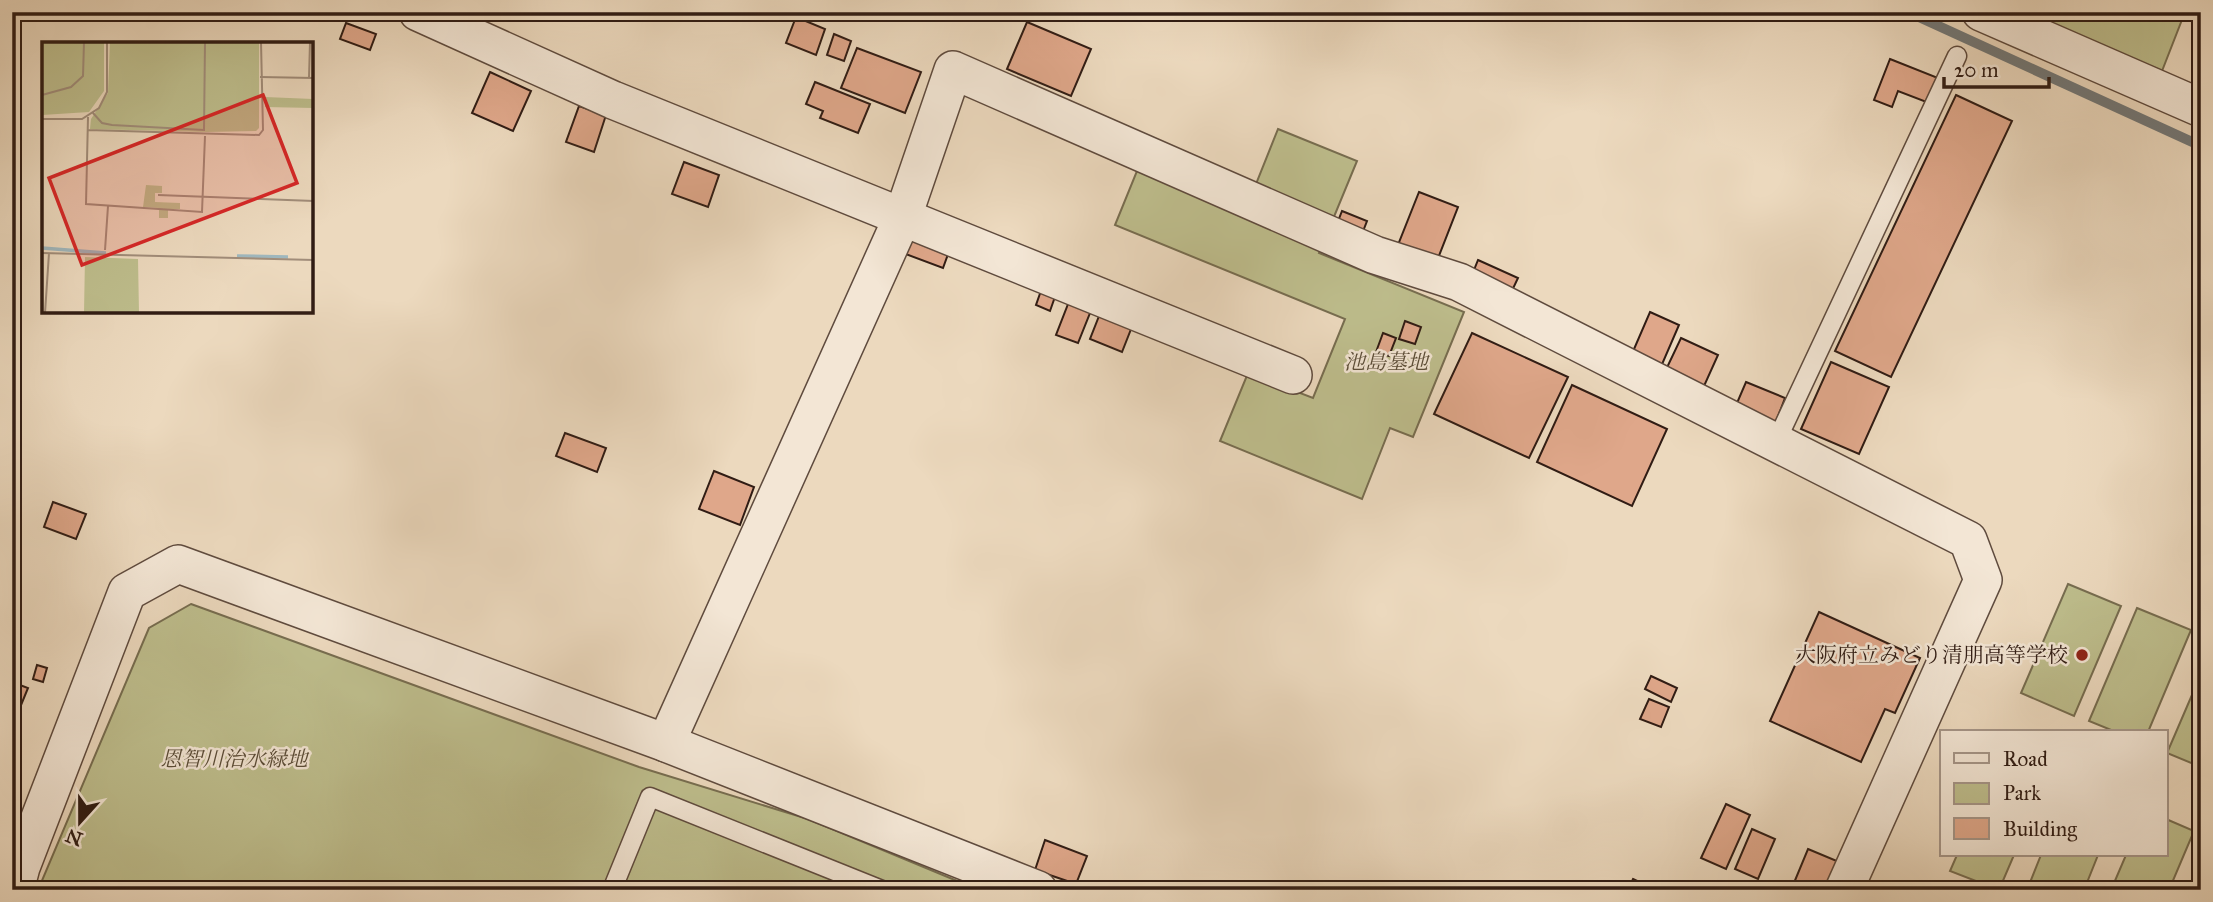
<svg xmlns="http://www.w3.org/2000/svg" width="2213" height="902" font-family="'IM FELL Great Primer','Noto Serif JP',serif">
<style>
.green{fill:#bebe8d;stroke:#776d50;stroke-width:2}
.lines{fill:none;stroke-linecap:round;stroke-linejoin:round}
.stream{stroke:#737979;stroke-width:10}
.building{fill:#dfa78a;stroke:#301c14;stroke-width:2}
.service-casing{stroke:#5f4b3e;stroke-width:21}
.minor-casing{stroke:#5f4b3e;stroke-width:40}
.service{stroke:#f3e6d5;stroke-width:18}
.minor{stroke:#f3e6d5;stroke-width:37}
.poi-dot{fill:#8f2418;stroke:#f3e6d5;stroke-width:2.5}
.labels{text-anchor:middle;stroke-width:5;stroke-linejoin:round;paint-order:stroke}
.park-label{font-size:21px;font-style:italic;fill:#5b4d38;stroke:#f3e6d5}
.poi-label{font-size:21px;fill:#301c14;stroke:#f3e6d5;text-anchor:end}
.inset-river{fill:none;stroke:#9fb7bd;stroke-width:3.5}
.inset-road{fill:none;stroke:#a18d7a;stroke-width:2}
.view{fill:#d62828;fill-opacity:0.15;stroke:#d62828;stroke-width:3.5}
.inset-edge{fill:none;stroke:#301c14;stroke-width:3.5}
</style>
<rect width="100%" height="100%" fill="#ecd9be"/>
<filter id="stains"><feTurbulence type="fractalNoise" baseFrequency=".00286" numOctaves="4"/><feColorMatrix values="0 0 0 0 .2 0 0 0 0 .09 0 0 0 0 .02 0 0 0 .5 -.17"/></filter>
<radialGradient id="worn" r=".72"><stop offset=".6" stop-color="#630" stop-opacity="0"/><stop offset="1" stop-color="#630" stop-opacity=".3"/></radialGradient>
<g class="green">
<path d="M2025,12H2185L2162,71Z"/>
<path d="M1278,129L1357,161L1319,253L1464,312L1413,437L1390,428L1362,499L1220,441L1248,373L1313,398L1345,319L1115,225L1139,166L1246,209Z"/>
<path d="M2068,584L2121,606L2074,716L2021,693Z"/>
<path d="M191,604L639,767L808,819L979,890H38L149,628Z"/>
<path d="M2137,608L2191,630L2148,732H2116L2089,721Z"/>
<path d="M2201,674V767L2167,753Z"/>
<path d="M2166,819L2194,831L2169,890H2111L2126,855H2166Z"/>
<path d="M1957,855H2014L1999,890L1950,871Z"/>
<path d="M2041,855H2098L2084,890H2027Z"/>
</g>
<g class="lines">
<path class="stream" d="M1908,12L2201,146"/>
</g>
<g class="building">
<path d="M796,17L825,29L816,55L786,43Z"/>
<path d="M1027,22L1091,49L1071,96L1007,69Z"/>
<path d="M346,23L376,34L370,50L340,39Z"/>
<path d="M834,34L851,41L844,61L827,55Z"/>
<path d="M857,48L921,72L905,113L841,88Z"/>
<path d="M1890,59L1938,78L1929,103L1898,91L1892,107L1874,100Z"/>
<path d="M490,72L531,91L513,131L472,113Z"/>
<path d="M815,82L870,104L858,133L820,118L823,111L806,104Z"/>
<path d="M1956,95L2012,121L1891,377L1835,351Z"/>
<path d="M579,106L606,115L594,152L566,142Z"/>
<path d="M684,162L719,175L708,207L672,194Z"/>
<path d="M1419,192L1458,207L1435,266L1396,250Z"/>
<path d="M1342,211L1367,221L1360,239L1335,229Z"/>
<path d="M912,231L951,246L943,268L903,253Z"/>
<path d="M1478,260L1518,278L1509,297L1470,280Z"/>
<path d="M1043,285L1057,291L1050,311L1036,305Z"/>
<path d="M1070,299L1092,308L1078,343L1056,335Z"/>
<path d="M1101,311L1133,324L1122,352L1090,339Z"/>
<path d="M1650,312L1679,325L1660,369L1631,356Z"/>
<path d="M1405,321L1421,327L1415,344L1399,339Z"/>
<path d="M1383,333L1396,338L1389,356L1376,352Z"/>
<path d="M1472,333L1568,377L1529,458L1434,414Z"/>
<path d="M1681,338L1718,355L1700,395L1662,378Z"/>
<path d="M1831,362L1889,387L1859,454L1801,429Z"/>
<path d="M1746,382L1785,398L1774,427L1734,410Z"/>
<path d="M1572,385L1667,429L1632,506L1537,462Z"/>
<path d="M565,433L606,448L597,472L556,456Z"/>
<path d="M714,471L754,487L740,525L699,509Z"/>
<path d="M53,502L86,514L76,539L44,527Z"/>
<path d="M1819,612L1920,658L1895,713L1885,709L1861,762L1770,721Z"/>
<path d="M37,665L47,668L43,682L33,679Z"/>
<path d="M1651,676L1677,688L1671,702L1645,689Z"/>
<path d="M12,682L28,688L17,715L12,713Z"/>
<path d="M1649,699L1669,707L1661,727L1640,719Z"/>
<path d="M1726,804L1750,815L1726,869L1701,858Z"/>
<path d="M1752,829L1775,839L1758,879L1735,869Z"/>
<path d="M1045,840L1087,856L1076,884L1035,870Z"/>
<path d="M1808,849L1844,864L1833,890H1791Z"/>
<path d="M1633,879L1654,889V890H1628Z"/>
</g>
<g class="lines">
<defs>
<g id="service">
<path d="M1776,442L1957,56"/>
<path d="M612,890L650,797L882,890"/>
</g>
<g id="minor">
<path d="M418,12L613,100L1293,375"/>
<path d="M1981,12L2201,108"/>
<path d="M666,743L903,216L953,70L1375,255L1459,282L1968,540L1983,580L1844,890"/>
<path d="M15,890L21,867L127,592L178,564L666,743L1038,890"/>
</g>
</defs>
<use href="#service" class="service-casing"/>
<use href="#minor" class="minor-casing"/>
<use href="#service" class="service"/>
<use href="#minor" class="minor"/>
</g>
<circle class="poi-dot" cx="2082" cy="655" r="7"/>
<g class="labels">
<g class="park-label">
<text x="1386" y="369">池島墓地</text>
<text x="234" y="766">恩智川治水緑地</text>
</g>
<g class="poi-label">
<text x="2068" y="662">大阪府立みどり清朋高等学校</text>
</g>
</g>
<g transform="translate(42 42)">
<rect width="271" height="271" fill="#ecd9be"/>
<path d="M0,0H62V49L47,70L0,73ZM68,0H217V86L214,89L165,90L48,87L49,77L66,51ZM223,55L271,57V66L223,65ZM104,143L120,144V151H113V160L138,161V167H126V176H117V166L101,165ZM43,215L96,217L97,271H42Z" fill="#bebe8d"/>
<path class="inset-river" d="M0,206L64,211M195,214L246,215"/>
<path class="inset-road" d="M218,35L272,36M267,36L268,0M0,53L29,45L41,34L42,0M51,71L60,81L70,83L162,88L163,0M46,75L44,162L160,170L163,94M0,77H40L57,66L65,50V0M46,88L217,93L221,88L219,0M116,153L272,159M63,208L66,164M0,211L272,218M3,271L7,211"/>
<path class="view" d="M221,53L255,141L40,223L7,136Z"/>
<rect width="271" height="271" class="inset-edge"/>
</g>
<rect width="2213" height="902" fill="none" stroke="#ecd9be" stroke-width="42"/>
<rect x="14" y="14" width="2185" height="874" fill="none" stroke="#301c14" stroke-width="3.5"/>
<rect x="21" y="21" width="2171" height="860" fill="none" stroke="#301c14" stroke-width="2"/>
<rect x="1940" y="730" width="228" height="126" fill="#f3e6d5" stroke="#a59588" stroke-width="2"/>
<rect x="1954" y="753" width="35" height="10" fill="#f3e6d5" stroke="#a59588" stroke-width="2"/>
<text x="2003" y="766" font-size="21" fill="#301c14">Road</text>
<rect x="1954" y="783" width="35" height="21" fill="#bebe8d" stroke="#a59588" stroke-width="2"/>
<text x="2003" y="800" font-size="21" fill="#301c14">Park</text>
<rect x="1954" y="818" width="35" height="21" fill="#dfa78a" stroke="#a59588" stroke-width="2"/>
<text x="2003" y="836" font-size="21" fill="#301c14">Building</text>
<g transform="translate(80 822) rotate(201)" stroke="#f3e6d5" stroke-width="5" paint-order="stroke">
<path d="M0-5L12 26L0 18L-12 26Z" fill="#301c14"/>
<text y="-10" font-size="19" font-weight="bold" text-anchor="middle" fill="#301c14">N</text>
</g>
<path d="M1944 77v10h105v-10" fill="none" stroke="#301c14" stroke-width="3.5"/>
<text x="1954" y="77" font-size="21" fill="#301c14" stroke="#f3e6d5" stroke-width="5" paint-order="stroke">20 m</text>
<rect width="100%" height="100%" filter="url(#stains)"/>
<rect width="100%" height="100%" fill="url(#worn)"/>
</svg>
